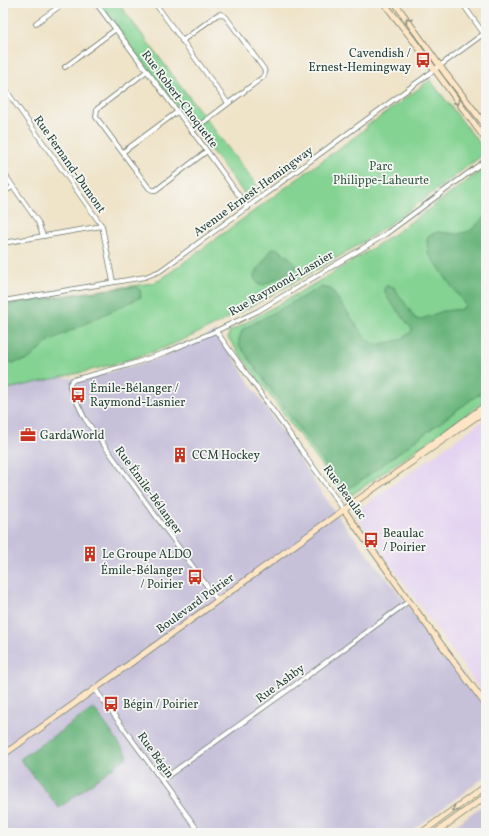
<svg xmlns="http://www.w3.org/2000/svg" width="489" height="836" font-family="Vollkorn,serif">
<style>
.built{fill:#e4d3f1}
.industrial{fill:#c6c0d9}
.green{fill:#84d393;stroke:#528864}
.forest{fill:#6bb57d;stroke:#457958}
.lines{fill:none;stroke-linecap:round;stroke-linejoin:round}
.street-casing{stroke:#687768;stroke-width:5.5}
.secondary-casing{stroke:#687768;stroke-width:7}
.street{stroke:#fff;stroke-width:4}
.secondary{stroke:#fde5c5;stroke-width:5.5}
.oneway{stroke:#8e917c}
.labels{text-anchor:middle;stroke-width:3.5;stroke-linejoin:round;paint-order:stroke}
.poi-label{font-size:12px;fill:#1f3d34;stroke:#f6f6f2;text-anchor:start}
.street-label{font-size:12px;fill:#1f3d34;stroke:#f6f6f2}
.park-label{font-size:12px;fill:#335b47;stroke:#f6f6f2}
</style>
<rect width="100%" height="100%" fill="#f6f6f2"/>
<filter id="ink" filterUnits="userSpaceOnUse"><feTurbulence type="fractalNoise" baseFrequency=".025" numOctaves="2"/><feDisplacementMap in="SourceGraphic" scale="8" xChannelSelector="R" yChannelSelector="G"/><feConvolveMatrix kernelMatrix="1 2 1 2 8 2 1 2 1" color-interpolation-filters="sRGB"/></filter>
<filter id="wash" filterUnits="userSpaceOnUse"><feTurbulence type="fractalNoise" baseFrequency=".012" numOctaves="4" result="noise"/><feDisplacementMap in="SourceGraphic" scale="16" xChannelSelector="R" yChannelSelector="G"/><feGaussianBlur stdDeviation="0.9" result="paint"/><feColorMatrix in="noise" values="0 0 0 0 0 0 0 0 0 0 0 0 0 0 0 0 0 1.4 0 .05"/><feComposite in="paint" operator="in"/></filter>
<g filter="url(#wash)">
<rect width="100%" height="100%" fill="#efe3c8"/>
<path class="built" d="M486,418V698L354,513Z"/>
<g class="industrial">
<path d="M216,331L332,509L486,703V776L409,833H3V390L59,377L85,379L161,358Z"/>
<path d="M486,803V833H445Z"/>
</g>
<g class="green">
<path d="M98,3H118L261,191L249,199L246,196Z"/>
<path d="M430,80L484,149V154C451,179 418,204 384,228C355,248 324,266 293,283C251,307 207,331 161,349C110,368 56,378 3,390V304L152,283L160,280L368,127L366,125L376,120Z"/>
<path d="M486,167V401L346,499L228,338L229,332C274,307 321,281 365,253C407,226 446,197 486,167Z"/>
</g>
<g class="forest">
<path d="M486,216V389L356,484L349,488L337,481L239,345V338L243,329L321,287L331,289L366,339L376,345L400,340L411,332L412,329L388,299L384,289L386,286L394,287L415,318L419,320L443,311L462,309L465,305L428,253L427,240L429,235L438,232L458,234L470,231Z"/>
<path d="M276,248L289,257L297,265V268L264,285H259L254,278V275L272,249Z"/>
<path d="M137,287L140,290L141,297L49,341L28,360L12,363L3,358V306L112,289Z"/>
<path d="M94,708L128,756L59,808L20,759Z"/>
</g>
</g>
<g filter="url(#ink)">
<g class="lines">
<defs>
<g id="street">
<path d="M96,3L207,151L248,208"/>
<path d="M157,3V6L228,103"/>
<path d="M462,3L484,34"/>
<path d="M36,23L64,3"/>
<path d="M182,41L217,15L221,14L226,17L264,69L265,73L263,77L192,131"/>
<path d="M65,67L116,29"/>
<path d="M147,71L97,109L96,117L149,188L152,190H156L207,151"/>
<path d="M3,86L102,226L113,282"/>
<path d="M123,152L177,112"/>
<path d="M3,172L38,222L43,236"/>
<path d="M3,192L13,187"/>
<path d="M3,243L102,226"/>
<path d="M3,301L145,277L160,271L486,32"/>
<path d="M216,331L344,510"/>
<path d="M218,601L85,419L70,388V384L73,380L129,365L164,353L216,331L258,311L383,236L486,160"/>
<path d="M95,689L200,833"/>
<path d="M162,780L288,690L409,601"/>
</g>
<g id="secondary">
<path d="M384,3L413,40L486,140"/>
<path d="M395,3L445,73L486,126"/>
<path d="M418,455L486,405"/>
<path d="M344,510L409,601L486,705"/>
<path d="M3,755L349,506L486,410"/>
<path d="M421,833L486,786"/>
<path d="M435,833L486,796"/>
</g>
</defs>
<use href="#street" class="street-casing"/>
<use href="#secondary" class="secondary-casing"/>
<use href="#street" class="street"/>
<use href="#secondary" class="secondary"/>
</g>
<defs><path id="oneway-chevron" d="M-2-3.5L2.5 0L-2 3.5" fill="none" stroke-width="1.6" stroke-linecap="round" stroke-linejoin="round"/></defs>
<g class="oneway">
<use href="#oneway-chevron" transform="translate(408 20) rotate(-126)"/>
<use href="#oneway-chevron" transform="translate(457 102) rotate(53)"/>
<use href="#oneway-chevron" transform="translate(455 809) rotate(144)"/>
</g>
</g>
<defs>
<symbol id="bus-bare" viewBox="-9 -9 18 18"><path d="M-5-6H5V4H4V6H2V4H-2V6H-4V4H-5ZM-3.5-4V0h7V-4ZM-3.5 1.2v1.5H-2V1.2ZM2 1.2v1.5H3.5V1.2Z" fill="#c8321e" stroke="#f6f6f2" stroke-width="2.5" paint-order="stroke"/></symbol>
<symbol id="office-bare" viewBox="-9 -9 18 18"><path d="M-6-3h4V-5.5h4V-3h4V5H-6ZM-1-4.5V-3h2v-1.5ZM-6 0V1H6V0Z" fill="#c8321e" stroke="#f6f6f2" stroke-width="2.5" paint-order="stroke"/></symbol>
<symbol id="building-bare" viewBox="-9 -9 18 18"><path d="M-4-6H4V6H1V3H-1V6H-4ZM-2.5-4.3h1.7v1.8h-1.7ZM.8-4.3h1.7v1.8H.8ZM-2.5-1h1.7V.8h-1.7ZM.8-1h1.7V.8H.8Z" fill="#c8321e" stroke="#f6f6f2" stroke-width="2.5" paint-order="stroke"/></symbol>
</defs>
<g fill-rule="evenodd">
<use href="#bus-bare" x="412" y="49" width="22" height="22"/>
<use href="#bus-bare" x="67" y="384" width="22" height="22"/>
<use href="#office-bare" x="17" y="424" width="22" height="22"/>
<use href="#building-bare" x="169" y="444" width="22" height="22"/>
<use href="#bus-bare" x="360" y="529" width="22" height="22"/>
<use href="#building-bare" x="79" y="543" width="22" height="22"/>
<use href="#bus-bare" x="184" y="566" width="22" height="22"/>
<use href="#bus-bare" x="100" y="693" width="22" height="22"/>
</g>
<g class="labels">
<g class="poi-label">
<text x="411" y="57" text-anchor="end">Cavendish /<tspan x="411" dy="14">Ernest-Hemingway</tspan></text>
<text x="90" y="392">Émile-Bélanger /<tspan x="90" dy="14">Raymond-Lasnier</tspan></text>
<text x="40" y="439">GardaWorld</text>
<text x="192" y="459">CCM Hockey</text>
<text x="383" y="537">Beaulac<tspan x="383" dy="14">/ Poirier</tspan></text>
<text x="102" y="558">Le Groupe ALDO</text>
<text x="183" y="574" text-anchor="end">Émile-Bélanger<tspan x="183" dy="14">/ Poirier</tspan></text>
<text x="123" y="708">Bégin / Poirier</text>
</g>
<g class="street-label">
<text transform="translate(180 99) rotate(53)" y="4">Rue Robert-Choquette</text>
<text transform="translate(70 164) rotate(55)" y="4">Rue Fernand-Dumont</text>
<text transform="translate(253 191) rotate(-36)" y="4">Avenue Ernest-Hemingway</text>
<text transform="translate(281 283) rotate(-30)" y="4">Rue Raymond-Lasnier</text>
<text transform="translate(149 490) rotate(54)" y="4">Rue Émile-Bélanger</text>
<text transform="translate(345 492) rotate(54)" y="4">Rue Beaulac</text>
<text transform="translate(195 603) rotate(-36)" y="4">Boulevard Poirier</text>
<text transform="translate(280 683) rotate(-36)" y="4">Rue Ashby</text>
<text transform="translate(156 755) rotate(54)" y="4">Rue Bégin</text>
</g>
<g class="park-label">
<text x="381" y="170">Parc<tspan x="381" dy="14">Philippe-Laheurte</tspan></text>
</g>
</g>
<rect width="489" height="836" fill="none" stroke="#f6f6f2" stroke-width="16"/>
</svg>
